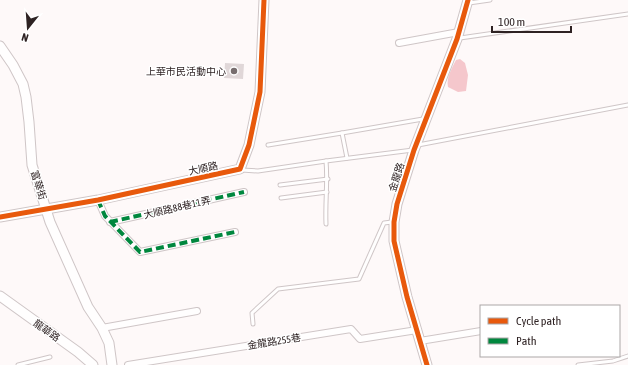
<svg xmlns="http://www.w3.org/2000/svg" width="628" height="365" font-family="'Asap Condensed','Noto Sans TC',sans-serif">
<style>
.water{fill:#f5c7cc}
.building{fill:#e0d7d8}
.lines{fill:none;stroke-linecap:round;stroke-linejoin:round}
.lane-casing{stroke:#cfc6c7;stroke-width:5}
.street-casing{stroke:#cfc6c7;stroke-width:8}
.secondary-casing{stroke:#cfc6c7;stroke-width:11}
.lane{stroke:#fffefe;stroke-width:3}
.street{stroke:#fffefe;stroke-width:6}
.secondary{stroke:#fffefe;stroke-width:9}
.quiet{stroke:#00873e;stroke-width:4;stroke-dasharray:8 4;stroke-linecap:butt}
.cycleway-casing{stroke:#fff;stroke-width:8}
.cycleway{stroke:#e8590c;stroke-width:5}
.poi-dot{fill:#776d6e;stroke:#fff;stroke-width:1.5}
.labels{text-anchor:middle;stroke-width:3;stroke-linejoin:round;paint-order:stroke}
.poi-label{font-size:10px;fill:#2e2223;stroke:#fff;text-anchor:end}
.street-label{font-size:10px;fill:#2e2223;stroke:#fff}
</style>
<rect width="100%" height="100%" fill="#fef9f9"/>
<path class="water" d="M460,59L465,63L468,75L466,91L458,92L448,87C446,78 452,68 456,60Z"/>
<path class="building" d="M225,63L244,64L243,79L224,78Z"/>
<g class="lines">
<defs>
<g id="lane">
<path d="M469,3L490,0"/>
<path d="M460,38L628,14"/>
<path d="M342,133L347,158"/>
<path d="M268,145L342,133L423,119"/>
<path d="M418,145L628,105"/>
<path d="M326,161C328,182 325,203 326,224"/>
<path d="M242,170L258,171L326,161L413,150"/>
<path d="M280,185L328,179"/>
<path d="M281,198L327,192"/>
<path d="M253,324L252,313L278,289L359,279L384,223L392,222"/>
<path d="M18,365L50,357"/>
<path d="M578,365L613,361L628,356"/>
</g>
<g id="street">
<path d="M399,43L459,32"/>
<path d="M98,200L105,216L140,252L235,232"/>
<path d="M110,222L244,192"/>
<path d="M102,328L197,311"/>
<path d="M420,341L481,331"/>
<path d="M128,365L351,329L360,339L417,330"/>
</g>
<g id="secondary">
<path d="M0,46L13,65L23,84L26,97L29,122L32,165L50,222L88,307L102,328L109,343L112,365"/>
<path d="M0,217L98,200L240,169L249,145L260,92L264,0"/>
<path d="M0,296L78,352L93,365"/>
<path d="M427,365L407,297L394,241V222L397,204L414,150L457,39L468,0"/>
</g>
</defs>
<use href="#lane" class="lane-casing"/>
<use href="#street" class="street-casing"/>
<use href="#secondary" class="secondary-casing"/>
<use href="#lane" class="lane"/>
<use href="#street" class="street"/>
<use href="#secondary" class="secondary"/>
<g class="quiet">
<path d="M98,200L105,216L140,252L235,232"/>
<path d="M110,222L244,192"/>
</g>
<defs>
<g id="cycleway">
<path d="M0,217L98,200L240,169L249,145L260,92L264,0"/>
<path d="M427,365L407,297L394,241V222L397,204L414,150L457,39L468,0"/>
</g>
</defs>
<use href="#cycleway" class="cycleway-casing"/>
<use href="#cycleway" class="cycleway"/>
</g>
<circle class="poi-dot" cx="234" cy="71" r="4"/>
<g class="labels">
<g class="poi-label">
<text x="226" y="75">上華市民活動中心</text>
</g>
<g class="street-label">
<text transform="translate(203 168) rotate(-12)" y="4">大順路</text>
<text transform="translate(396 177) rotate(-72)" y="4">金龍路</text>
<text transform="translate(39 185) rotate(73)" y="4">富華街</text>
<text transform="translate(177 207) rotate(-13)" y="4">大順路88巷11弄</text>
<text transform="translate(47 330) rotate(35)" y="4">龍華路</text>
<text transform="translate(274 341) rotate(-9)" y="4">金龍路255巷</text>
</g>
</g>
<rect x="480" y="305" width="140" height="52" fill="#ffffff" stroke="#aba7a7"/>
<rect x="488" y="318" width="20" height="6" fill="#e8590c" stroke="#aba7a7"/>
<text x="516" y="325" font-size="12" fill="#2e2223">Cycle path</text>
<rect x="488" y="338" width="20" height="6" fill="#00873e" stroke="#aba7a7"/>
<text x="516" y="345" font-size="12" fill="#2e2223">Path</text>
<g transform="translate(28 28) rotate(197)" stroke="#ffffff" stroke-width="3" paint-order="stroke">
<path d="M0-3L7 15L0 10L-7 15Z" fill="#2e2223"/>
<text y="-6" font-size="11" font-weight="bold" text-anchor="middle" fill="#2e2223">N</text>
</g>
<path d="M492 26v6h79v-6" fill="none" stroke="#2e2223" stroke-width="2"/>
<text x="498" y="26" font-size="12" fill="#2e2223" stroke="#ffffff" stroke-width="3" paint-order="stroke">100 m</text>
</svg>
